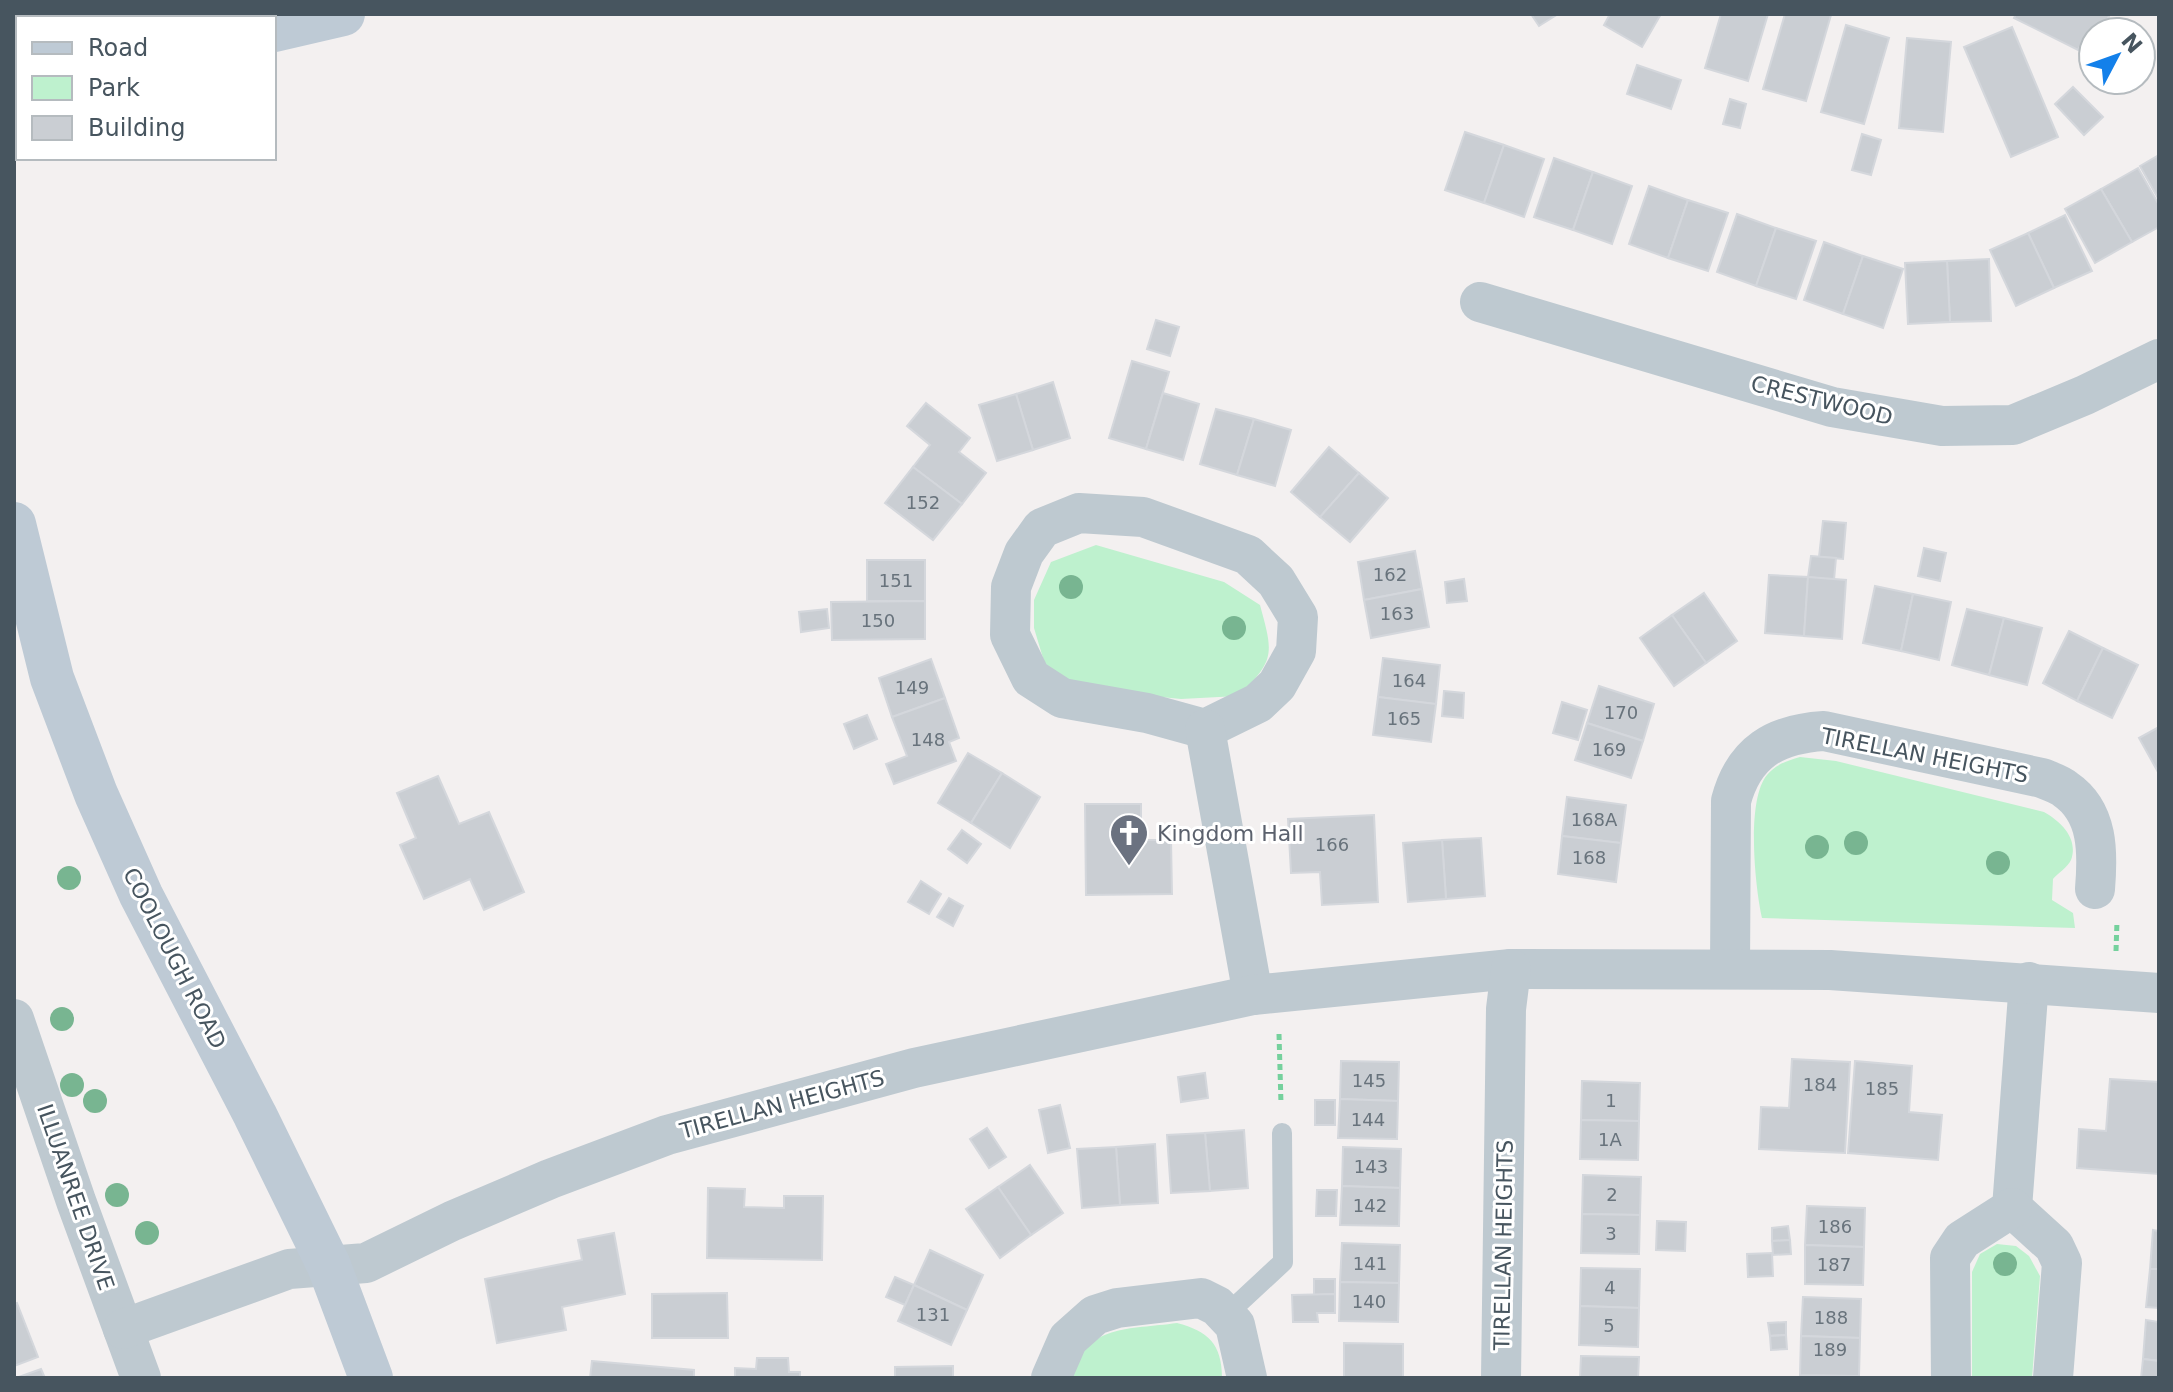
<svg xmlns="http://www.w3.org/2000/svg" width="2173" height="1392" font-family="'DejaVu Sans',sans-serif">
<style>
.green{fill:#bef1ce}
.building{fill:#caced3;stroke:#d4d7dc;stroke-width:2}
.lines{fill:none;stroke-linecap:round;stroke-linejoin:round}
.path{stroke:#75d19d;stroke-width:5;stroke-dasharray:6 4;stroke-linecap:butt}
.lane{stroke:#bec9d0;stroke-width:20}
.street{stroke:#bec9d0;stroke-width:40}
.secondary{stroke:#becad5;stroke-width:44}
.tree{fill:#78b591}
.labels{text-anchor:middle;stroke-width:6;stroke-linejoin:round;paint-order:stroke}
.number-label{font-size:18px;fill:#68737c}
.street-label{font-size:22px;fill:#47555f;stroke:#fff}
.worship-label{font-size:22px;fill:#5b616d;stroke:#fff;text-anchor:start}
</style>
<rect width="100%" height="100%" fill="#f3f0f0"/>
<g class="green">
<path d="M1096,545L1224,582L1260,605C1273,653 1276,660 1238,696L1181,699L1070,688L1046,668L1034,628V600L1051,562Z"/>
<path d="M1800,757L1836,761L2044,812C2060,821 2079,838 2071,860C2068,867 2058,873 2053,879L2052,900L2073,913L2075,928L1762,918C1755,887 1746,800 1767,775C1776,764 1787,761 1800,757Z"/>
<path d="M1997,1244L2016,1246L2029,1256L2040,1276L2032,1378H1972V1272L1980,1254Z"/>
<path d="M1177,1323C1208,1331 1222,1344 1222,1378H1071C1086,1323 1129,1330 1177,1323Z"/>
</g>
<g class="building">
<path d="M1531,14H1558L1539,26Z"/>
<path d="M1610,14H1661L1642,47L1604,25Z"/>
<path d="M1721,14H1768L1748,81L1705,68Z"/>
<path d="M1785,14L1831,15L1806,101L1763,89Z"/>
<path d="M2016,14H2110L2104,27L2114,32H2093V46L2083,41L2078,50L2014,18Z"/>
<path d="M1846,25L1889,38L1864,124L1821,112Z"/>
<path d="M2012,27L2058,137L2011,157L1964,47Z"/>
<path d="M1907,38L1951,42L1943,132L1899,128Z"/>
<path d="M1637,65L1681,80L1671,109L1627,94Z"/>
<path d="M2073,87L2103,117L2084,135L2055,104Z"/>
<path d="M1730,99L1746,104L1740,128L1723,124Z"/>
<path d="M1465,132L1504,145L1484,203L1445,190Z"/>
<path d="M1862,134L1881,140L1871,175L1852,170Z"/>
<path d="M1504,145L1544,159L1524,217L1484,203Z"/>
<path d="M2159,155V200L2140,166Z"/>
<path d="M1554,158L1593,172L1573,230L1534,217Z"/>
<path d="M2138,168L2159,205V227L2132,242L2101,189Z"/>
<path d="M1593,172L1632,186L1612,244L1573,230Z"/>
<path d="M1649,186L1688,200L1668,258L1629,244Z"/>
<path d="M2101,189L2132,242L2095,263L2065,209Z"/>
<path d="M1688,200L1728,213L1708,271L1668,258Z"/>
<path d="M1737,214L1776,228L1756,286L1717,272Z"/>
<path d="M2065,215L2092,271L2054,288L2028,233Z"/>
<path d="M1776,228L1816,241L1796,299L1756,286Z"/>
<path d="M2028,233L2054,288L2016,306L1990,250Z"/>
<path d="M1824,242L1863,256L1843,314L1804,300Z"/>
<path d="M1863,256L1903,269L1883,328L1843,314Z"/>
<path d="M1989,259L1991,321L1950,322L1947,261Z"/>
<path d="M1947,261L1950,322L1908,324L1905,263Z"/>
<path d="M1156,320L1179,327L1170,356L1147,349Z"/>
<path d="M1132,361L1169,372L1146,449L1109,438Z"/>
<path d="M1053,382L1070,438L1033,450L1016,394Z"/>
<path d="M1163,393L1199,404L1183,460L1146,449Z"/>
<path d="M1016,394L1033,450L997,461L979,405Z"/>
<path d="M926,403L970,438L959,452L986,473L962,504L913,467L930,445L907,426Z"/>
<path d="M1216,409L1254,419L1237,475L1200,464Z"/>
<path d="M1254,419L1291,430L1275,486L1237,475Z"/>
<path d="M1329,447L1359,473L1320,517L1291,492Z"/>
<path d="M913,467L962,504L933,540L885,503Z"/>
<path d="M1359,473L1388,498L1350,542L1320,517Z"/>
<path d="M1823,521L1846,523L1843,559L1819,557Z"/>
<path d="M1924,548L1946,553L1940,581L1918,576Z"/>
<path d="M1415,551L1422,589L1364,600L1358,562Z"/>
<path d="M1811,556L1836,558L1834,580L1808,577Z"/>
<rect x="867" y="560" width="58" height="41"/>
<path d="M1769,575L1808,577L1804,636L1765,633Z"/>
<path d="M1808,577L1846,580L1842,639L1804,636Z"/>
<path d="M1464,579L1467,601L1447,603L1445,582Z"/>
<path d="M1875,586L1913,594L1901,651L1863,643Z"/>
<path d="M1422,589L1429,627L1371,638L1364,600Z"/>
<path d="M1704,593L1737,641L1706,663L1672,615Z"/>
<path d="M1913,594L1951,602L1939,660L1901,651Z"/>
<path d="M925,601V639L832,640L831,602Z"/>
<path d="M827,609L829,628L801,632L799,612Z"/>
<path d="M1967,609L2004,618L1989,675L1952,665Z"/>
<path d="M1672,615L1706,663L1674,686L1640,638Z"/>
<path d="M2004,618L2042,628L2027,685L1989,675Z"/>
<path d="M2069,631L2103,648L2077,701L2043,683Z"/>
<path d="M2103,648L2138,665L2112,718L2077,701Z"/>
<path d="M1383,658L1440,665L1436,704L1378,697Z"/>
<path d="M931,659L945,698L892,717L879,678Z"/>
<path d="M1599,686L1654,704L1643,741L1587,723Z"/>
<path d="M1444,691L1464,693L1463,718L1442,716Z"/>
<path d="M1378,697L1436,704L1431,742L1373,735Z"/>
<path d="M945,698L959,738L949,742L956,761L894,784L886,764L907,756L892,717Z"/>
<path d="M1562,702L1587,710L1578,740L1553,733Z"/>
<path d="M867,715L877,739L854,749L844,724Z"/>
<path d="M1587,723L1643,741L1631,778L1575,760Z"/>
<path d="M2159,727V771L2158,772L2139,738Z"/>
<path d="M968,753L1002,773L971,823L938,803Z"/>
<path d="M1002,773L1040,797L1010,848L971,823Z"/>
<path d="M438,776L459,824L489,812L524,892L484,910L470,879L424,899L400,845L416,838L397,793Z"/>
<path d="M1567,797L1626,805L1621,843L1562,836Z"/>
<path d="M1085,804H1141V840H1171L1172,894L1086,895Z"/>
<path d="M1374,815L1378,902L1322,905L1320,872L1291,873L1288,819Z"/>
<path d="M962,830L981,844L967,863L948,849Z"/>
<path d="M1562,836L1621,843L1616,882L1558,874Z"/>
<path d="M1481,838L1485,896L1446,899L1442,840Z"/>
<path d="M1442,840L1446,899L1408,902L1403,843Z"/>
<path d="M921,881L941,894L929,914L908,902Z"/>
<path d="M949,898L963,906L953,926L937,917Z"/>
<path d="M1792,1059L1850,1062L1845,1153L1759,1149L1761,1107L1789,1108Z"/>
<path d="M1341,1061L1399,1062L1398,1101L1340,1099Z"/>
<path d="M1855,1061L1912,1066L1909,1112L1942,1115L1938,1160L1848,1153Z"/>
<path d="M1205,1073L1208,1098L1181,1102L1178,1077Z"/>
<path d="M2110,1079L2159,1082V1174L2077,1168L2079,1129L2106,1131Z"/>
<path d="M1582,1081L1640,1083L1639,1121L1581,1120Z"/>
<path d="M1340,1099L1398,1101L1397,1139L1338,1138Z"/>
<rect x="1315" y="1100" width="20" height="25"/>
<path d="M1060,1105L1070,1148L1048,1153L1039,1110Z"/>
<path d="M1581,1120L1639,1121L1638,1160L1580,1159Z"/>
<path d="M987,1128L1006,1157L989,1168L970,1139Z"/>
<path d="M1244,1130L1248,1188L1210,1191L1205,1133Z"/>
<path d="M1205,1133L1210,1191L1171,1193L1167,1135Z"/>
<path d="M1155,1144L1158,1203L1120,1205L1116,1147Z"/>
<path d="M1116,1147L1120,1205L1082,1208L1077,1149Z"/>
<path d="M1343,1147L1401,1149L1400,1188L1342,1186Z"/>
<path d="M1030,1165L1063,1213L1031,1235L998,1187Z"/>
<path d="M1583,1175L1641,1177L1640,1215L1582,1214Z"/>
<path d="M1342,1186L1400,1188L1399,1226L1340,1225Z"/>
<path d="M998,1187L1031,1235L1000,1258L966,1209Z"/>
<path d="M708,1188L745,1189L744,1207L784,1208V1196H823L822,1260L707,1258Z"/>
<path d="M1317,1190H1337L1336,1216H1316Z"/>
<path d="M1807,1206L1865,1208L1864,1247L1805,1245Z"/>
<path d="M1582,1214L1640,1215L1639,1254L1581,1253Z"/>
<path d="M1657,1221L1686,1222L1685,1251L1656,1250Z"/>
<path d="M1788,1226L1790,1240L1772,1241V1228Z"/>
<path d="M2153,1230L2159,1231V1269H2150Z"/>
<path d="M614,1233L625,1294L562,1307L566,1330L497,1343L485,1279L582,1260L578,1240Z"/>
<path d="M1790,1240L1791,1254L1773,1255L1772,1241Z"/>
<path d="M1342,1243L1400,1245L1399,1283L1340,1282Z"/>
<path d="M1805,1245L1864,1247L1863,1285L1805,1284Z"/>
<path d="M930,1250L983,1275L967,1310L914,1285Z"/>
<path d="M1772,1253L1773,1276L1748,1277L1747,1254Z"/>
<path d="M1581,1268L1640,1269L1639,1308L1580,1306Z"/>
<path d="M2150,1269H2159V1308L2146,1307Z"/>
<path d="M895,1277L914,1285L905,1305L886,1297Z"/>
<path d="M1314,1279H1335V1294L1314,1295Z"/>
<path d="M1340,1282L1399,1283L1398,1322L1339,1321Z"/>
<path d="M914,1285L967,1310L951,1345L898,1321Z"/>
<path d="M727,1293L728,1338H652V1294Z"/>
<path d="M1335,1294V1313H1317L1318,1322H1293L1292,1295Z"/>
<path d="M1803,1297L1861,1299L1860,1338L1801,1336Z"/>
<path d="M17,1303L38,1357L14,1366V1304Z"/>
<path d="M1580,1306L1639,1308L1638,1347L1579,1345Z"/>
<path d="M2146,1320L2159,1322V1361L2143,1359Z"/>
<path d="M1786,1322V1335L1770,1336L1768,1323Z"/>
<path d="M1786,1335L1787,1349L1771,1350L1770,1336Z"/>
<path d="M1801,1336L1860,1338L1859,1376L1800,1375Z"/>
<path d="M1344,1343L1403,1344V1378H1344Z"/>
<path d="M1581,1356L1639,1357L1638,1378H1580Z"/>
<path d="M757,1358H788L789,1372H800V1378H735V1368L756,1369Z"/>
<path d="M2143,1359L2159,1361V1378H2141Z"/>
<path d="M592,1361L694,1370V1378H590Z"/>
<path d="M953,1366V1378H895V1367Z"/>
<path d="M41,1369L45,1378H16Z"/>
</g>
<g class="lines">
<g class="path">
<path d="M2116,951L2117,921"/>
<path d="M1279,1034L1281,1104"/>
</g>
<path class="lane" d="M1227,1314L1283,1262L1282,1133"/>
<g class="street">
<path d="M1480,302L1832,407L1942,426L2013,425L2085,395L2159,359"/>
<path d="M1079,513L1143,517L1248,555L1276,581L1298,617L1296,651L1277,685L1258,703L1205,729L1147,713L1062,698L1031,678L1010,635L1011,587L1024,553L1042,528Z"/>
<path d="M1205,729L1253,995"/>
<path d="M1730,969L1731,801C1744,752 1775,734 1824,731L2042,778C2049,781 2059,784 2065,789C2099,812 2098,853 2095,889"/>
<path d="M14,1019L76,1201L141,1378"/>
<path d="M2012,1208L2029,982"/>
<path d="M2012,1208L2054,1246L2062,1263L2053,1378"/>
<path d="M123,1329L289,1269L366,1263L452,1221L550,1179L667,1135L914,1068L1253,995L1511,969L1830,970L2159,993"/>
<path d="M1051,1378L1068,1339L1095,1315L1117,1308L1201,1298L1217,1306L1235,1325L1247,1378"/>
<path d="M1501,1378L1506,1009L1511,969"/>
<path d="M1951,1378L1950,1258L1962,1240L2012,1208"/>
</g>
<g class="secondary">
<path d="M274,30L343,14"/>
<path d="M14,92L18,91"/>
<path d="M14,524L52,678L96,794L141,895L255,1115L329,1266L371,1378"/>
</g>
</g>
<g class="tree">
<circle cx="1071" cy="587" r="12"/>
<circle cx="1234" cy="628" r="12"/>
<circle cx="1856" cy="843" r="12"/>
<circle cx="1817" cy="847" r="12"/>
<circle cx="1998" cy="863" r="12"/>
<circle cx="69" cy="878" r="12"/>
<circle cx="62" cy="1019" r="12"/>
<circle cx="72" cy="1085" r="12"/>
<circle cx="95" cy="1101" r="12"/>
<circle cx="117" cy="1195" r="12"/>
<circle cx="147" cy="1233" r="12"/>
<circle cx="2005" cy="1264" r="12"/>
</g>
<defs>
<symbol id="church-pin" viewBox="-11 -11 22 30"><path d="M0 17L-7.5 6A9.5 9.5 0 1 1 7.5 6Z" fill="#6b7280" stroke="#fff"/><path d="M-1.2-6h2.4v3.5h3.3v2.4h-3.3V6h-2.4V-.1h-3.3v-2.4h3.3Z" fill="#fff"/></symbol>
</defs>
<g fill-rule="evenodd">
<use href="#church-pin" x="1107" y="811" width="44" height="60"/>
</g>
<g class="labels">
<g class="number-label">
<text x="923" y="509">152</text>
<text x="1390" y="581">162</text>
<text x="896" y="587">151</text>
<text x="1397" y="620">163</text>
<text x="878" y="627">150</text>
<text x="1409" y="687">164</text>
<text x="912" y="694">149</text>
<text x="1621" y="719">170</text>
<text x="1404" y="725">165</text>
<text x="928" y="746">148</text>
<text x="1609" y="756">169</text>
<text x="1594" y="826">168A</text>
<text x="1332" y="851">166</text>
<text x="1589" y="864">168</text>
<text x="1369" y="1087">145</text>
<text x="1820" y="1091">184</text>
<text x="1882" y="1095">185</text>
<text x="1611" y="1107">1</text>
<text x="1368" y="1126">144</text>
<text x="1610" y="1146">1A</text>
<text x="1371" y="1173">143</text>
<text x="1612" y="1201">2</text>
<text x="1370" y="1212">142</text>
<text x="1835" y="1233">186</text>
<text x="1611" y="1240">3</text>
<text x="1370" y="1270">141</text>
<text x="1834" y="1271">187</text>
<text x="1610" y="1294">4</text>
<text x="1369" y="1308">140</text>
<text x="933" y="1321">131</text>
<text x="1831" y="1324">188</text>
<text x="1609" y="1332">5</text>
<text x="1830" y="1356">189</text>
</g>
<g class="street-label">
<text transform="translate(1822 400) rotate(14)" y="8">CRESTWOOD</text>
<text transform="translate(1925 755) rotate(11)" y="8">TIRELLAN HEIGHTS</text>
<text transform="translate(175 958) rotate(63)" y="8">COOLOUGH ROAD</text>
<text transform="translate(782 1104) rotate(-15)" y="8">TIRELLAN HEIGHTS</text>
<text transform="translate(76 1197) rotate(71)" y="8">ILLUANREE DRIVE</text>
<text transform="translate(1503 1245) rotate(-89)" y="8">TIRELLAN HEIGHTS</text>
</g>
<g class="worship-label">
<text x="1157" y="841">Kingdom Hall</text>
</g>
</g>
<rect width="2173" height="1392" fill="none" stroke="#47555f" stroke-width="32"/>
<rect x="16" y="16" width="260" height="144" fill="#ffffff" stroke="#b5bbbf" stroke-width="2"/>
<rect x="32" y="42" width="40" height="12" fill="#becad5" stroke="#b5bbbf" stroke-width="2"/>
<text x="88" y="56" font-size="24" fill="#47555f">Road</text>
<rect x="32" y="76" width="40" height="24" fill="#bef1ce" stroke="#b5bbbf" stroke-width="2"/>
<text x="88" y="96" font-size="24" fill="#47555f">Park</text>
<rect x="32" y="116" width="40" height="24" fill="#caced3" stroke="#b5bbbf" stroke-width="2"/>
<text x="88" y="136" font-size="24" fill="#47555f">Building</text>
<g transform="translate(2117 56) rotate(49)"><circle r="38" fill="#ffffff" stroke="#b5bbbf" stroke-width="2"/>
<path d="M0-6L14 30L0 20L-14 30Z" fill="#1380ea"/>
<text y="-12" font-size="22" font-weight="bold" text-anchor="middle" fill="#47555f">N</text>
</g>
</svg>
